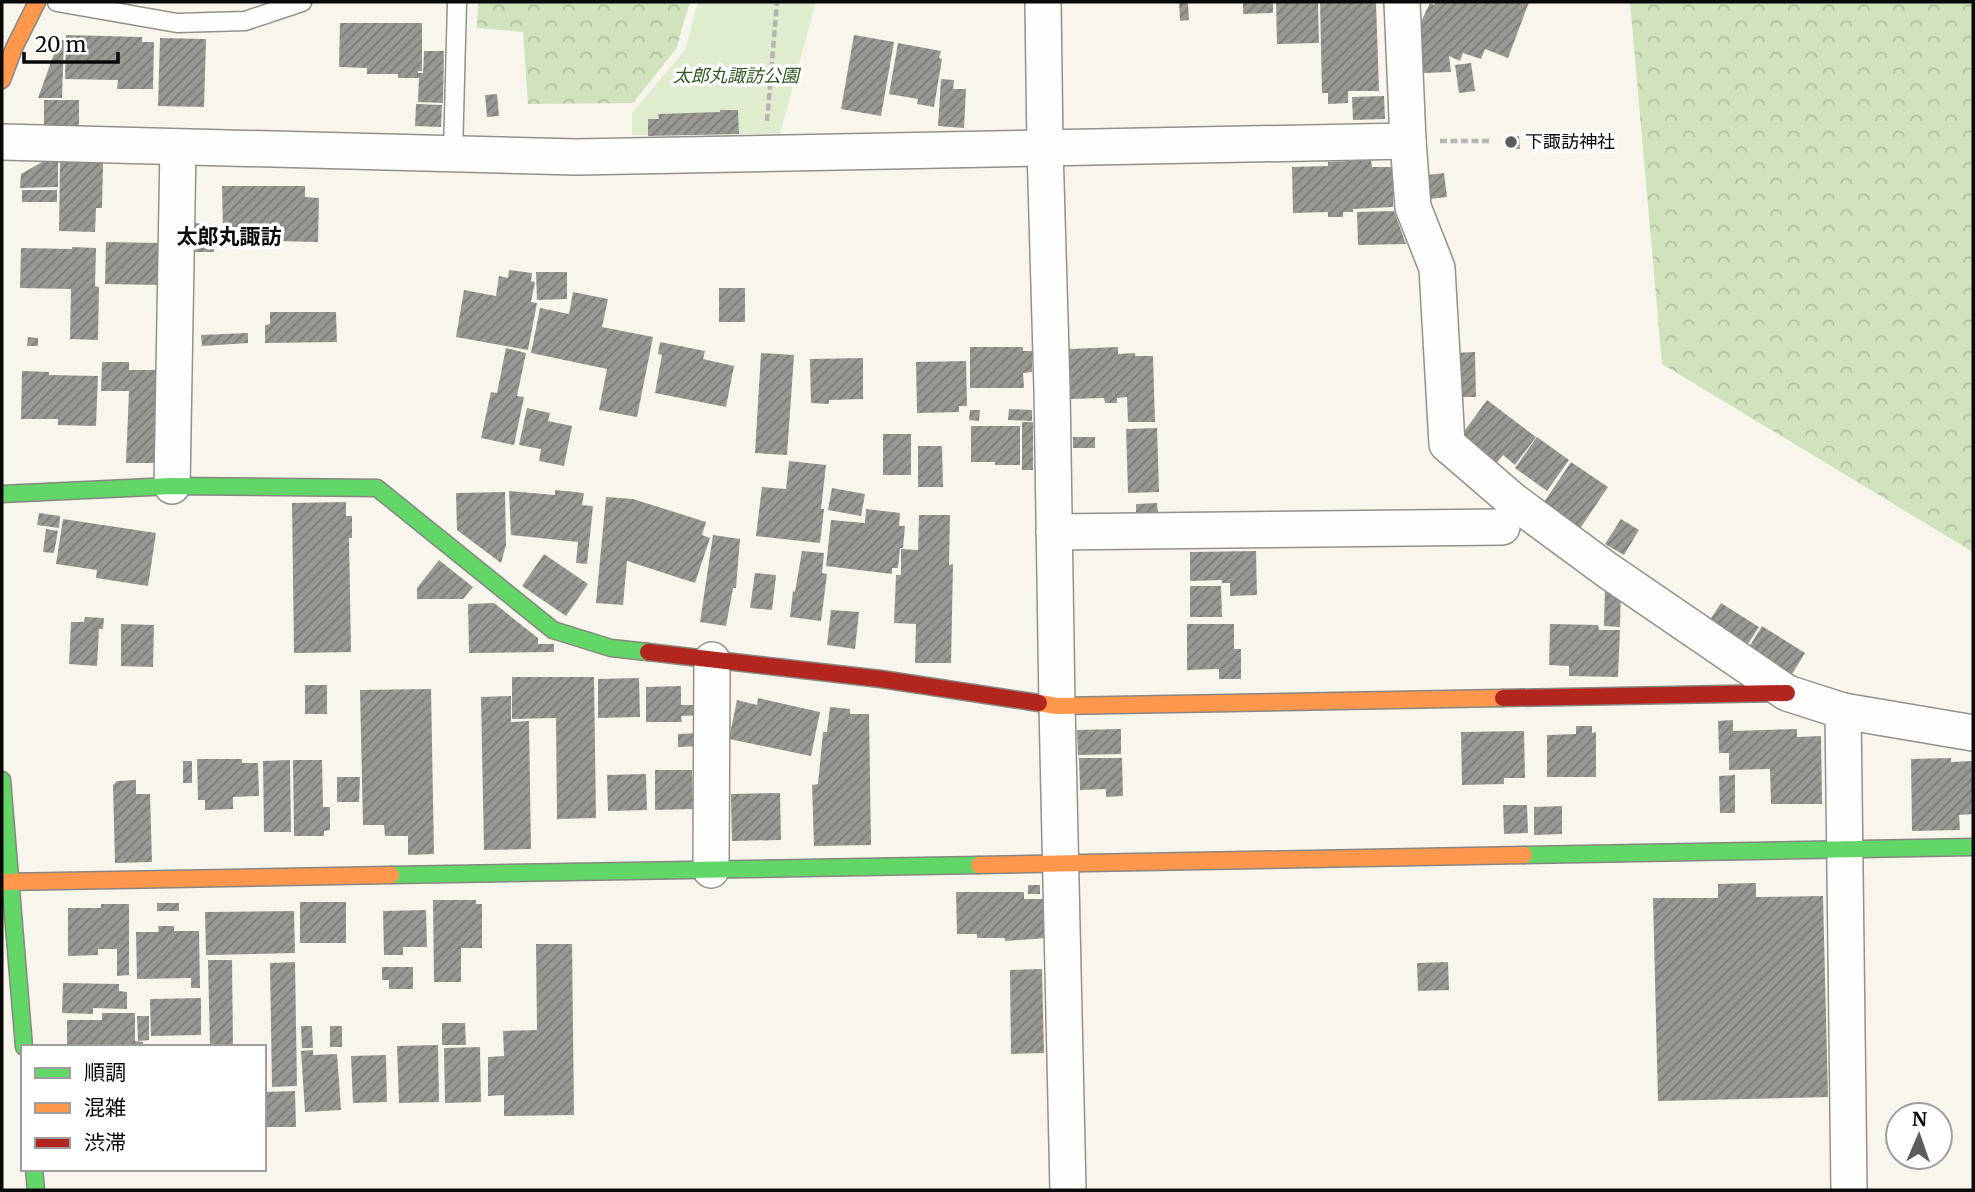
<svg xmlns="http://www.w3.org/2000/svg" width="1975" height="1192" font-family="Merriweather,'Noto Sans JP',serif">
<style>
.forest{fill:url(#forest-crowns)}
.park{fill:#e0ecce}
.building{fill:url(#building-hatch)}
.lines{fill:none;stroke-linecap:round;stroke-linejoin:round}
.lane-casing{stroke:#91908b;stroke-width:21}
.street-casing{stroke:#91908b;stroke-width:38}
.fast-casing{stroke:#878682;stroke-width:19}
.slow-casing{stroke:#878682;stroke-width:19}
.jam-casing{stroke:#878682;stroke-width:19}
.path{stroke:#b6b5b4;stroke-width:4.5;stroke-dasharray:7 3.5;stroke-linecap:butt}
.lane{stroke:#fefefc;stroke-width:18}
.street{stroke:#fefefc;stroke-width:35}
.fast{stroke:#63d668;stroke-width:16}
.slow{stroke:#ff974d;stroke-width:16}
.jam{stroke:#b3261e;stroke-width:16}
.poi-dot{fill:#5d5c58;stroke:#fff;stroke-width:2.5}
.labels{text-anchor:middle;stroke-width:7;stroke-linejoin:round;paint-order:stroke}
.park-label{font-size:18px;font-style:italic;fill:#2b5b20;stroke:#fff}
.poi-label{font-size:18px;fill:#090909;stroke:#fff;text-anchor:start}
.quarter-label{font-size:21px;font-weight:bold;fill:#090909;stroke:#fff}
</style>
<defs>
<pattern id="forest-crowns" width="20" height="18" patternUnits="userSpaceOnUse" patternTransform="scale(1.75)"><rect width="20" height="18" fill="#d0e3bc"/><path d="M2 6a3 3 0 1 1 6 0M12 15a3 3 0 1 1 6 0" fill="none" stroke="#b1c1a0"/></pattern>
<pattern id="building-hatch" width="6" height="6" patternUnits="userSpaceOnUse" patternTransform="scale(1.75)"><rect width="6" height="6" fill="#9a9893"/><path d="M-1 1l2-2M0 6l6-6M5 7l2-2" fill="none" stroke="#7c7a76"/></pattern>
</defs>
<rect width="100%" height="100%" fill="#f8f6ec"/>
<g class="forest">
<path d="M478,2H690L676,49L633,103L528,104L523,32L477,28Z"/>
<path d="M1630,2H1973V552L1662,364Z"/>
</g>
<path class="park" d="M698,2H816L780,134L632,135V113L685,50Z"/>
<g class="building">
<path d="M1179,2H1188L1189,20L1180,21Z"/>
<path d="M1243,2H1273V13L1243,14Z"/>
<path d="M1276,2H1318L1319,43L1277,44Z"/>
<path d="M1320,2H1376L1379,91H1348V103L1328,104V93H1322Z"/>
<path d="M1436,2H1529L1508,58L1485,49L1481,59L1463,53L1460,61L1449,56L1451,72L1423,73L1420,24L1430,3L1434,5Z"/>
<path d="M340,23H422V71H418V73H423L424,51H444L443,103L418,102L419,78H398V74H367V68L339,67Z"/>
<path d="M66,35L142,37V42H154L153,89H117L118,80L65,79Z"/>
<path d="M854,35L894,42L881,116L841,109Z"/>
<path d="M160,38L206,39L204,107L158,106Z"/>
<path d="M59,40H64L62,98H38Z"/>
<path d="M898,43L941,51L939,58L942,59L934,107L917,104L918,99L889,94Z"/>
<path d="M1471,63L1475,91L1459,93L1455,65Z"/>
<path d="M941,79L954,80L953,89H966L964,128L938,126Z"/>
<path d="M497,94L499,116L487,117L485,95Z"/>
<path d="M1384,96L1385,119L1353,120L1352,97Z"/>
<rect x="44" y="100" width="35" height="26"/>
<path d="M416,104L442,105L441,127L415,126Z"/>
<path d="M720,110H738L739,134L648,136V119H659L658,114L720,112Z"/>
<path d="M1505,136H1519L1520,149H1506Z"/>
<path d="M58,160V187L20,188L21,174L44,161Z"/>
<path d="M1371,160L1372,167H1393V207L1353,209V212H1343V217H1328V212L1293,213L1292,167L1328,166V162Z"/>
<path d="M60,161L103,163L102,208H96L95,232L59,231Z"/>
<path d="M1444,173L1447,197L1430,199L1428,175Z"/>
<path d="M222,186H305V197L319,198L318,242L276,241V231H223Z"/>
<rect x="22" y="190" width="35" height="12"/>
<path d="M1394,211L1406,244L1358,245L1357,212Z"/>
<path d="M189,223L214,224V252H189Z"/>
<path d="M106,242L163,243L161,285L105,284Z"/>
<path d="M72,247L96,248L95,286L99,287L98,340L70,339L71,289L20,288L21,248L72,249Z"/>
<path d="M509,270L532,273L531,281L535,282L531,302L537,303L528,350L456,337L464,290L496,296L499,276L508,278Z"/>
<path d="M536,272H567V299L537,300Z"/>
<rect x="719" y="288" width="26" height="34"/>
<path d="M573,292L608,299L602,327L653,337L637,417L599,410L607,369L531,353L540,308L569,314Z"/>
<path d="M270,312H336L337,342L265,343V325L270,324Z"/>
<path d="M248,333V343L202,346L201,335Z"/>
<path d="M28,337L38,338V346H27Z"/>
<path d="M660,342L705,351L703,359L734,366L726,407L655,393L662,355L658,354Z"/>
<path d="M970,347H1023V351H1032V372L1023,373L1024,388H970Z"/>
<path d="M1118,347V354L1135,353V356H1153L1155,422H1128L1127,397L1117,398V403H1105L1104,398L1071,399L1069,349Z"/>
<path d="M506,348L526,353L517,396L524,397L514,445L481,438L491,392L497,393Z"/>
<path d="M1475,352L1476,397H1453L1452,353Z"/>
<path d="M761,353L794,355L787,455L755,453Z"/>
<path d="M863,358V399L829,400V404L811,403L810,359Z"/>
<path d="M966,361L967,406H959V412L917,413L916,362Z"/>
<path d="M102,362H129V370H157V463H126L129,391H101Z"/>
<path d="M22,371L49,372V375L98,376L96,426L58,425V419H21Z"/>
<path d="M1487,400L1536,437L1515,465L1503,455L1496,464L1460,437Z"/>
<path d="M527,408L550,413L548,421L572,426L564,466L539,461L541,449L519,445Z"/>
<path d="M1009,409L1032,410V421L1008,420Z"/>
<path d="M970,410H980L979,421L969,420Z"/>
<rect x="1022" y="422" width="11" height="48"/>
<path d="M971,426H1020V465H995V462H971Z"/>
<path d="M1157,428L1159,492L1128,493L1126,429Z"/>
<rect x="883" y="434" width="28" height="41"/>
<rect x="1073" y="437" width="22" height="11"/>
<path d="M1537,437L1569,460L1547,491L1515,468Z"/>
<path d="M918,446H942L943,487H918Z"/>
<path d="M789,461L826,465L821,509H824L820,543L756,536L762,487L786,489Z"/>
<path d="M1571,462L1608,487L1579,530L1542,505Z"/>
<path d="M832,488L865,494L861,516L828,510Z"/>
<path d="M555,490L584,493L582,505L593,506L587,564L576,563L578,542L511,535L509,491L555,495Z"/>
<path d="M505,492L506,545L501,563L457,530L456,493Z"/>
<path d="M606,497L633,499L706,522L702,535L710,538L695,583L627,561L623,605L596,603Z"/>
<path d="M346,502V516H352V538H349L351,652L294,653L292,503Z"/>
<path d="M1157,503L1158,513L1136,514V504Z"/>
<path d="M866,509L900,513L899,526H905L903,548H900L898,568H892V574L826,566L831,520L865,523Z"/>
<path d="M39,513L60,516L59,528L37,525Z"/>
<path d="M919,515H950L949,565L953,564L951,663H915L916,624L894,623L896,575H901V549L918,550Z"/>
<path d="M63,519L156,533L148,586L96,578L97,570L56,564Z"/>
<path d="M1621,519L1639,530L1624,555L1605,544Z"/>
<path d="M46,529L58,531L54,553L43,552Z"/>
<path d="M713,535L740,539L736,588H733L726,626L700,622Z"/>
<path d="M802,551L824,553L822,573L827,574L821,621L790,617L793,591L795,592Z"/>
<path d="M1256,551L1257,595L1230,596V583H1222V580L1190,581V552Z"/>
<path d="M544,554L588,584L566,616L522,586Z"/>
<path d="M439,560L473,587L463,599H417V588Z"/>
<path d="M755,573L776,575L772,610L750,608Z"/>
<path d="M1190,586H1221L1222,617H1190Z"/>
<path d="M1605,588L1621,589L1620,627L1604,626Z"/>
<path d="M494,603L538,638V644H554V652L469,653L468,604Z"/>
<path d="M1721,603L1759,627L1744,650L1706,626Z"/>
<path d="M831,610L859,612L855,649L827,645Z"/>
<path d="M85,617L104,618L103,629H99L97,666L69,664L71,622H84Z"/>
<path d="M121,624L154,625L153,667L121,666Z"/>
<path d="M1187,624H1234V649H1241V679H1219V669L1187,670Z"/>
<path d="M1550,624L1598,625L1599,630H1620L1618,677L1569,676V666L1549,665Z"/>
<path d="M1762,626L1805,653L1789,679L1746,652Z"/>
<path d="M512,677H594L596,818L557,819L556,718L512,719Z"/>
<path d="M639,678L640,717L598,718V679Z"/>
<rect x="305" y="685" width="22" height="29"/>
<path d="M681,686V705H700V715L681,716L682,722H646V687Z"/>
<path d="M431,689L434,854L408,855V836H385L384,825H363L360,690Z"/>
<path d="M511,696V722L529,721L531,849L484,850L481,697Z"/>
<path d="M758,698L820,712L811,756L729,739L737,700L757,705Z"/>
<path d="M830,707L850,709V714H869L871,845L814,846L812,785L818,784L823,732H827Z"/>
<path d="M1733,720V731L1797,729V737L1821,736L1822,804H1771L1770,769L1729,770V753H1719L1718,721Z"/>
<path d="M1576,726H1592V733L1596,732V777H1547V735L1576,734Z"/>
<path d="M1121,729V754L1078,755L1077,730Z"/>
<path d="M1524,731L1525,778H1504V784L1462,785L1461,732Z"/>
<path d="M699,733V746L678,747V734Z"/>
<path d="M1079,758H1122L1123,796L1106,797V789L1080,790Z"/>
<path d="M1951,758V762L1973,761V814L1959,815L1960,830L1912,831L1911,759Z"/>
<path d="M197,759H242V763H258L259,796L233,797V809L205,810V800H198Z"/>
<path d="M290,760L291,832H264L263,761Z"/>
<path d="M293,760H322L323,807H330V830L324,831V836H294Z"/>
<rect x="183" y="761" width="9" height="22"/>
<path d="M655,770H692L693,809L655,810Z"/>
<path d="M646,774L647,810L608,811L607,775Z"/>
<path d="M1735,775V813H1720L1719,776Z"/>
<path d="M337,777H360L359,802H337Z"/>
<path d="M136,780V794H150L152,862L115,863L113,785L117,781Z"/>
<path d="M780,793L781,840L732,841L731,794Z"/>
<path d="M1503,805H1527L1528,833L1504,834Z"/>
<path d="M1562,806V834L1534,835V807Z"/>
<path d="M1756,883V897L1823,896L1828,1097L1658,1101L1653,898H1718V884Z"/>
<rect x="1028" y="885" width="12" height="9"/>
<path d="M956,892H1024V899H1046V938L1005,941V938H977V934H957Z"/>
<path d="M433,900H476V904H482V948H461V982H434Z"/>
<rect x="300" y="902" width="46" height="41"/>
<rect x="157" y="903" width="22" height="8"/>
<path d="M101,904H129V975L117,976V949H98V955L68,956V908H101Z"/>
<path d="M426,910L427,947H403V955H384L383,911Z"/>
<path d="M294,911L295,953L206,955L205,912Z"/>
<path d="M158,926H174V931H199L200,988H191V978L137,979L136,932H159Z"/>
<path d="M536,944H572L574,1115L504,1116V1095L488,1096V1057L504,1056L503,1031L537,1030Z"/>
<path d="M208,960H232L233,1047H210Z"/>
<path d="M295,962L297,1086L272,1087L270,963Z"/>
<path d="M1448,962L1449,990L1418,991L1417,963Z"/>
<path d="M382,967H413V989H389V980H382Z"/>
<path d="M1042,969L1044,1053L1011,1054L1010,970Z"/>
<path d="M63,983L119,984V991L127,992V1009L93,1008V1014L62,1013Z"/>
<path d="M201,998V1035L151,1036L150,999Z"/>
<path d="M102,1013H135V1041L143,1042V1047H67V1020H102Z"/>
<path d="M137,1016H149V1040L138,1041Z"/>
<path d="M442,1023H465L466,1045H442Z"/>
<path d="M301,1026H312L313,1048H302Z"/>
<rect x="330" y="1026" width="12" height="21"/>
<path d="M438,1045L439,1102L399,1103L397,1046Z"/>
<path d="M480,1047L481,1102L445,1103L444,1048Z"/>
<path d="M313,1050V1055L337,1054L341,1110L305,1112L301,1051Z"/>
<path d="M386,1055L387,1102L353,1103L351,1056Z"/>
<path d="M295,1091L296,1127H264V1092Z"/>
</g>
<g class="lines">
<defs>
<g id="lane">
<path d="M57,2L177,23L245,21L302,2"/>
<path d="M453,154L457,2"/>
</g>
<g id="street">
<path d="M1043,2L1045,148L1052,389L1057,706L1068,1190"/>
<path d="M1402,2L1408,141L1413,207L1437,268L1447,444L1512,500L1607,570L1787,693L1843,711L1973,733"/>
<path d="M2,142L576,157L1408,141"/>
<path d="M172,486L178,147"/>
<path d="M1054,532L1502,527"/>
<path d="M1843,711L1849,1190"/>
<path d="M711,870L712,660"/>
</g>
<g id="fast">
<path d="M2,494L172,486L377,488L553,630L611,648L648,652"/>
<path d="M2,780L24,1047"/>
<path d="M1524,855L1973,847"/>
<path d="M391,875L979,865"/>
<path d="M34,1169L36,1190"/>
</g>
<g id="slow">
<path d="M2,80L14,48L37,2"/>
<path d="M1039,703L1057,706L1503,698"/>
<path d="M979,865L1524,855"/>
<path d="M2,882L391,875"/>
</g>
<g id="jam">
<path d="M648,652L881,679L1039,703"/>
<path d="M1503,698L1787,693"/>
</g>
</defs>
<use href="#lane" class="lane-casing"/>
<use href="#street" class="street-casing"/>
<use href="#fast" class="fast-casing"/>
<use href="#slow" class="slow-casing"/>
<use href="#jam" class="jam-casing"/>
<g class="path">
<path d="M767,121L777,2"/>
<path d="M1440,141H1489"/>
</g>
<use href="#lane" class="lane"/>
<use href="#street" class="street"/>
<use href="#fast" class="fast"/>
<use href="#slow" class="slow"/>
<use href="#jam" class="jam"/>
</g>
<circle class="poi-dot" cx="1511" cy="142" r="7"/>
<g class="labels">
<g class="park-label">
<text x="736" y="82">太郎丸諏訪公園</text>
</g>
<g class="poi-label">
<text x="1525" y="148">下諏訪神社</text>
</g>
<g class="quarter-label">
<text x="229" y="244">太郎丸諏訪</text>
</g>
</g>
<rect width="1975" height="1192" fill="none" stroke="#090909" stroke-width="7"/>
<rect x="21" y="1045" width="245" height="126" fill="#ffffff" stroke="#9d9d9d" stroke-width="2"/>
<rect x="35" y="1068" width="35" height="10" fill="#63d668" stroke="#9d9d9d" stroke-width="2"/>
<text x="84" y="1080" font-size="21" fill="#090909">順調</text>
<rect x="35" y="1103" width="35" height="10" fill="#ff974d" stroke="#9d9d9d" stroke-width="2"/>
<text x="84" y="1115" font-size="21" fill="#090909">混雑</text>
<rect x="35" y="1138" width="35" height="10" fill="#b3261e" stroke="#9d9d9d" stroke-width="2"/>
<text x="84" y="1150" font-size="21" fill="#090909">渋滞</text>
<g transform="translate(1919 1136) rotate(2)"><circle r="33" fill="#ffffff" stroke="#9d9d9d" stroke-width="2"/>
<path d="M0-5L12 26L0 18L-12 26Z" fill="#5d5c58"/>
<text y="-10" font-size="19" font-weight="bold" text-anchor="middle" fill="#090909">N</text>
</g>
<path d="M24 52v10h94v-10" fill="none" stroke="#090909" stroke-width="3.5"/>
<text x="35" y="52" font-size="21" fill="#090909" stroke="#ffffff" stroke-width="5" paint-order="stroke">20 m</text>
</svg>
